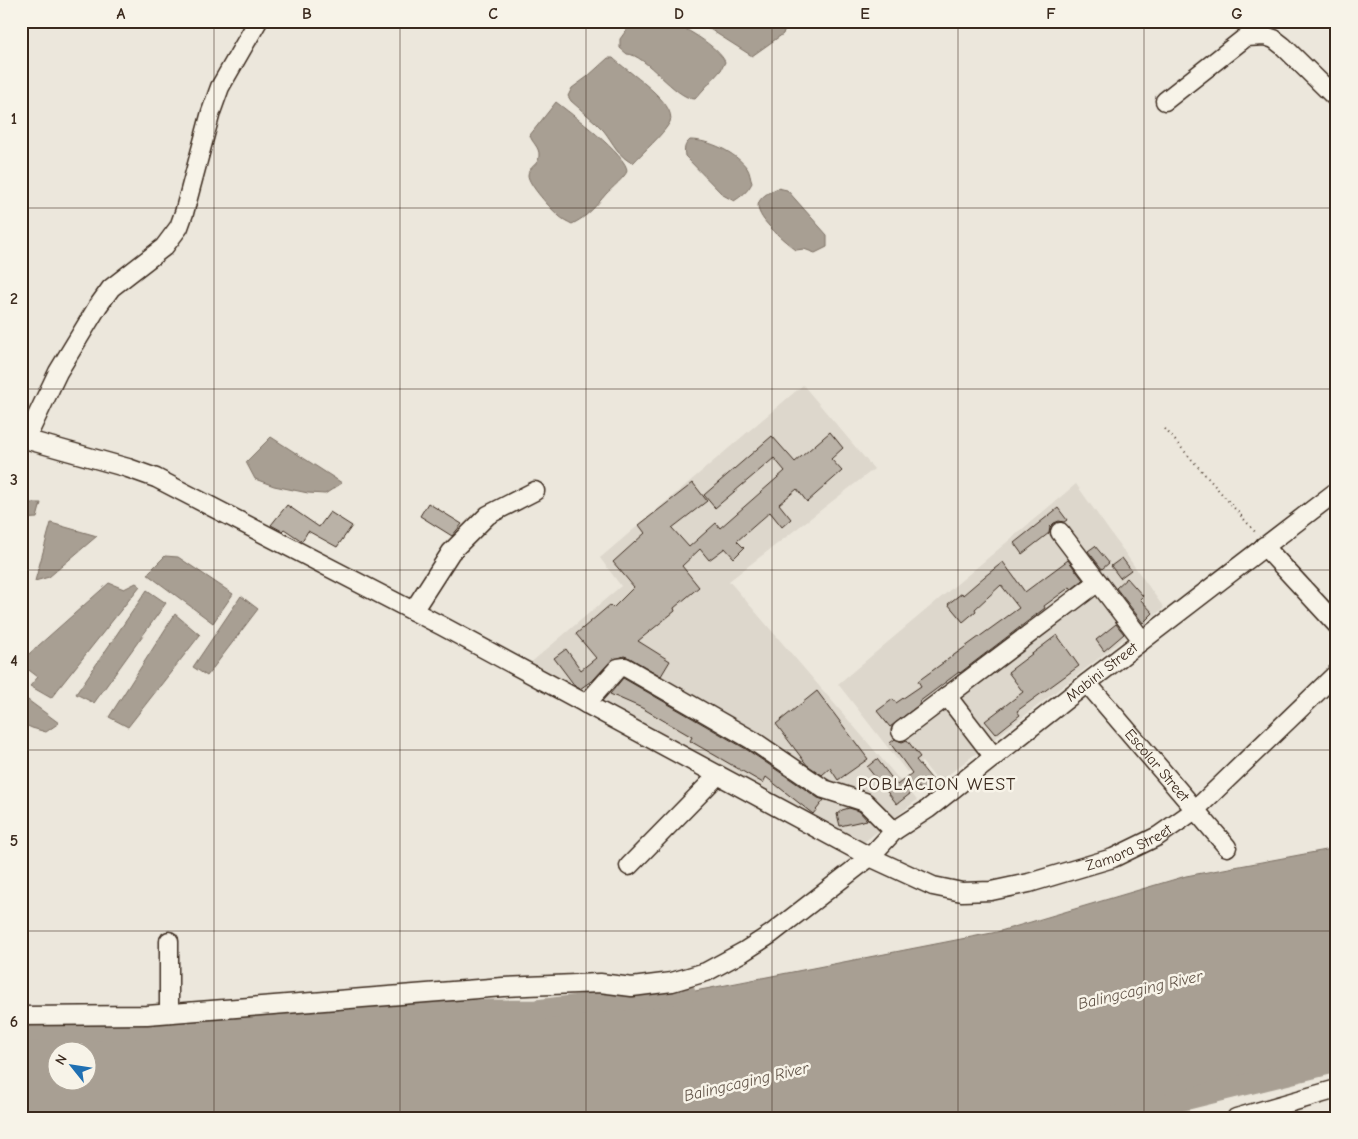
<svg xmlns="http://www.w3.org/2000/svg" width="1358" height="1139" font-family="'Comic Neue',sans-serif">
<style>
.built{fill:#ddd7cc}
.water{fill:#a89f93;stroke:#7c7064;fill-rule:evenodd}
.lines{fill:none;stroke-linecap:round;stroke-linejoin:round}
.river{stroke:#a89f93;stroke-width:21}
.building{fill:#bab2a7;stroke:#3b2a1e}
.minor-casing{stroke:#3b2a1e;stroke-width:21}
.path{stroke:#3b2a1e;stroke-width:2;stroke-dasharray:1 4;stroke-linecap:butt}
.minor{stroke:#f7f3e8;stroke-width:18}
.grid{fill:none;stroke:#3b2a1e;stroke-width:1;stroke-opacity:0.55}
.labels{text-anchor:middle;stroke-width:5;stroke-linejoin:round;paint-order:stroke}
.street-label{font-size:15px;fill:#3b2a1e;stroke:#f7f3e8}
.water-label{font-size:16px;font-style:italic;fill:#615347;stroke:#f7f3e8}
.quarter-label{font-size:18px;letter-spacing:1px;fill:#3b2a1e;stroke:#f7f3e8}
.neatline{fill:none;stroke:#3b2a1e;stroke-width:2}
.grid-label{font-size:16px;text-anchor:middle;font-weight:bold;fill:#3b2a1e}
</style>
<rect width="100%" height="100%" fill="#ece7dc"/>
<filter id="ink" filterUnits="userSpaceOnUse"><feTurbulence type="fractalNoise" baseFrequency=".02" numOctaves="2"/><feDisplacementMap in="SourceGraphic" scale="10" xChannelSelector="R" yChannelSelector="G"/><feConvolveMatrix kernelMatrix="1 2 1 2 8 2 1 2 1" color-interpolation-filters="sRGB"/></filter>
<g filter="url(#ink)">
<g class="built">
<path d="M803,385L874,469L729,581L917,800L864,842L528,665L621,586L600,558Z"/>
<path d="M1076,484L1164,608L939,782L922,762L907,772L838,684Z"/>
</g>
<g class="water">
<path d="M633,21C643,21 655,20 665,21C680,23 720,48 725,62L721,70L695,99C675,99 646,54 627,54L620,48V39Z"/>
<path d="M697,21H778L785,28L783,34L752,56Z"/>
<path d="M608,58H613C625,70 678,103 670,122C663,135 643,152 633,163C620,159 612,141 604,131C594,120 582,111 571,101L568,96L572,88L587,77Z"/>
<path d="M556,102C569,112 628,156 627,171C626,176 611,189 606,194C596,206 587,217 572,224C568,222 562,219 559,216C551,209 528,184 528,175C528,167 539,165 539,156C540,147 531,142 530,135Z"/>
<path d="M690,140C709,140 735,152 747,168C750,172 750,178 752,183C748,191 742,196 734,201L723,195L685,156C684,149 684,145 690,140Z"/>
<path d="M778,188L787,190L827,235V247L815,253L804,249L796,250C786,242 752,216 759,202C762,195 772,191 778,188Z"/>
<path d="M271,437L342,483L325,494L308,493L274,486L255,479L246,462Z"/>
<path d="M21,503H41L37,518L21,519Z"/>
<path d="M51,523L97,536L49,577L35,581Z"/>
<path d="M165,556L178,557L233,594L213,623L147,574Z"/>
<path d="M109,583L124,589L136,583L140,586L51,698L30,686L38,677L21,664V661Z"/>
<path d="M147,590L166,603L94,703L76,694Z"/>
<path d="M241,596L258,609L207,676L193,667Z"/>
<path d="M175,614L200,635L128,727L109,717Z"/>
<path d="M21,695L59,723L46,732L32,728L21,723Z"/>
<path d="M1337,848V1062L1111,1118H21V1031L115,1030L313,1011L536,1010L685,993L997,932L1186,876ZM58,1052H88V1082H58Z"/>
</g>
<g class="lines">
<g class="river">
<path d="M21,1031L115,1030L313,1011L536,1010L685,993"/>
<path d="M1111,1118L1337,1062"/>
</g>
</g>
<g class="building">
<path d="M830,432L843,448L831,459L842,471L807,502L797,489L779,504L791,519L782,527L770,512L737,541L744,548L734,558L725,548L709,560L700,549L682,566L699,587L674,608L675,611L638,641L670,661L661,676L630,658L624,656L611,661L594,679L580,689L575,686L554,658L566,649L581,670L596,658L576,634L610,605L613,608L634,587L613,562L645,533L639,525L693,483L707,501L672,528L689,547L716,523L720,528L785,471L774,458L715,508L704,495L772,436L795,462Z"/>
<path d="M428,503L462,524L452,536L420,516Z"/>
<path d="M287,505L319,527L330,512L352,526L337,547L308,531L302,541L284,529L282,531L271,525Z"/>
<path d="M1058,508L1067,520L1064,522L1059,521L1054,523L1050,527L1049,533L1022,554L1014,543Z"/>
<path d="M1095,546L1109,563L1102,569L1088,551Z"/>
<path d="M1122,558L1131,570L1120,578L1111,566Z"/>
<path d="M1068,560L1083,580L1072,589L1070,587L1044,606L1045,608L960,673L959,672L919,702L920,704L890,727L877,711L893,699L896,703L921,686L918,681L1019,608L1001,585L975,609L976,611L963,622L948,604L962,593L963,595L984,577L1003,562L1025,592Z"/>
<path d="M1127,578L1143,596L1140,599L1153,613L1143,623L1116,588Z"/>
<path d="M1116,624L1124,634L1104,651L1096,640Z"/>
<path d="M1057,635L1079,666L1017,711L1020,715L996,734L985,721L1023,692L1008,672Z"/>
<path d="M623,678L746,749L818,798L824,800L813,814L766,777L763,783L690,741L692,737L642,708L610,694Z"/>
<path d="M817,691L868,759L838,780L830,768L822,775L807,765L776,724Z"/>
<path d="M895,739L902,742L907,740L920,757L916,760L935,783L923,792L919,787L897,804L867,767L877,759L897,785L912,773L890,743Z"/>
<path d="M849,808L859,811L867,820L840,826L837,814L842,810Z"/>
</g>
<g class="lines">
<defs>
<g id="minor">
<path d="M1165,101L1246,37L1265,36L1274,39L1283,46L1337,99"/>
<path id="s1" d="M21,438L128,468L156,478L442,626L870,857L933,886L962,892L991,891L1029,883L1113,858L1158,836L1195,810L1337,673"/>
<path d="M26,439L58,372L98,306L111,288L164,247L179,227L184,213L211,112L220,87L258,21"/>
<path d="M1060,532L1142,640"/>
<path d="M1264,546L1337,625"/>
<path d="M413,611L451,552L488,515L535,491"/>
<path id="s2" d="M1087,683L1227,847"/>
<path d="M947,696L994,757"/>
<path d="M586,704L618,668L625,667L752,740L824,789L865,802L894,831"/>
<path d="M901,731L1098,582"/>
<path d="M629,866L718,775"/>
<path d="M169,941V1012"/>
<path id="s3" d="M21,1016L147,1015L503,987L600,983L632,987L672,982L706,972L743,952L771,934L870,857L894,831L928,809L1087,683L1337,491"/>
<path d="M1236,1118L1337,1089"/>
</g>
</defs>
<use href="#minor" class="minor-casing"/>
<path class="path" d="M1165,429L1257,534"/>
<use href="#minor" class="minor"/>
</g>
</g>
<path class="grid" d="M214,21V1118M400,21V1118M586,21V1118M772,21V1118M958,21V1118M1144,21V1118M21,208H1337M21,389H1337M21,570H1337M21,750H1337M21,931H1337"/>
<g class="labels">
<g class="street-label">
<text dy="5" stroke="none"><textPath href="#s3" startOffset="1186">Mabini Street</textPath></text>
<text dy="5" stroke="none"><textPath href="#s2" startOffset="108">Escolar Street</textPath></text>
<text dy="5" stroke="none"><textPath href="#s1" startOffset="1222">Zamora Street</textPath></text>
</g>
<g class="water-label">
<text transform="translate(1140 989) rotate(-13)" y="6">Balingcaging River</text>
<text transform="translate(746 1081) rotate(-13)" y="6">Balingcaging River</text>
</g>
<g class="quarter-label">
<text x="937" y="790">POBLACION WEST</text>
</g>
</g>
<rect width="1358" height="1139" fill="none" stroke="#f7f3e8" stroke-width="55"/>
<g transform="translate(72 1066) rotate(300)"><circle r="24" fill="#f7f3e8" stroke="#aca397"/>
<path d="M0-4L9 19L0 12L-9 19Z" fill="#1f6fb2"/>
<text y="-8" font-size="14" font-weight="bold" text-anchor="middle" fill="#3b2a1e">N</text>
</g>
<rect x="28" y="28" width="1302" height="1084" class="neatline"/>
<g class="grid-label">
<text x="121" y="19">A</text>
<text x="307" y="19">B</text>
<text x="493" y="19">C</text>
<text x="679" y="19">D</text>
<text x="865" y="19">E</text>
<text x="1051" y="19">F</text>
<text x="1237" y="19">G</text>
<text x="14" y="124">1</text>
<text x="14" y="304">2</text>
<text x="14" y="485">3</text>
<text x="14" y="666">4</text>
<text x="14" y="846">5</text>
<text x="14" y="1027">6</text>
</g>
</svg>
